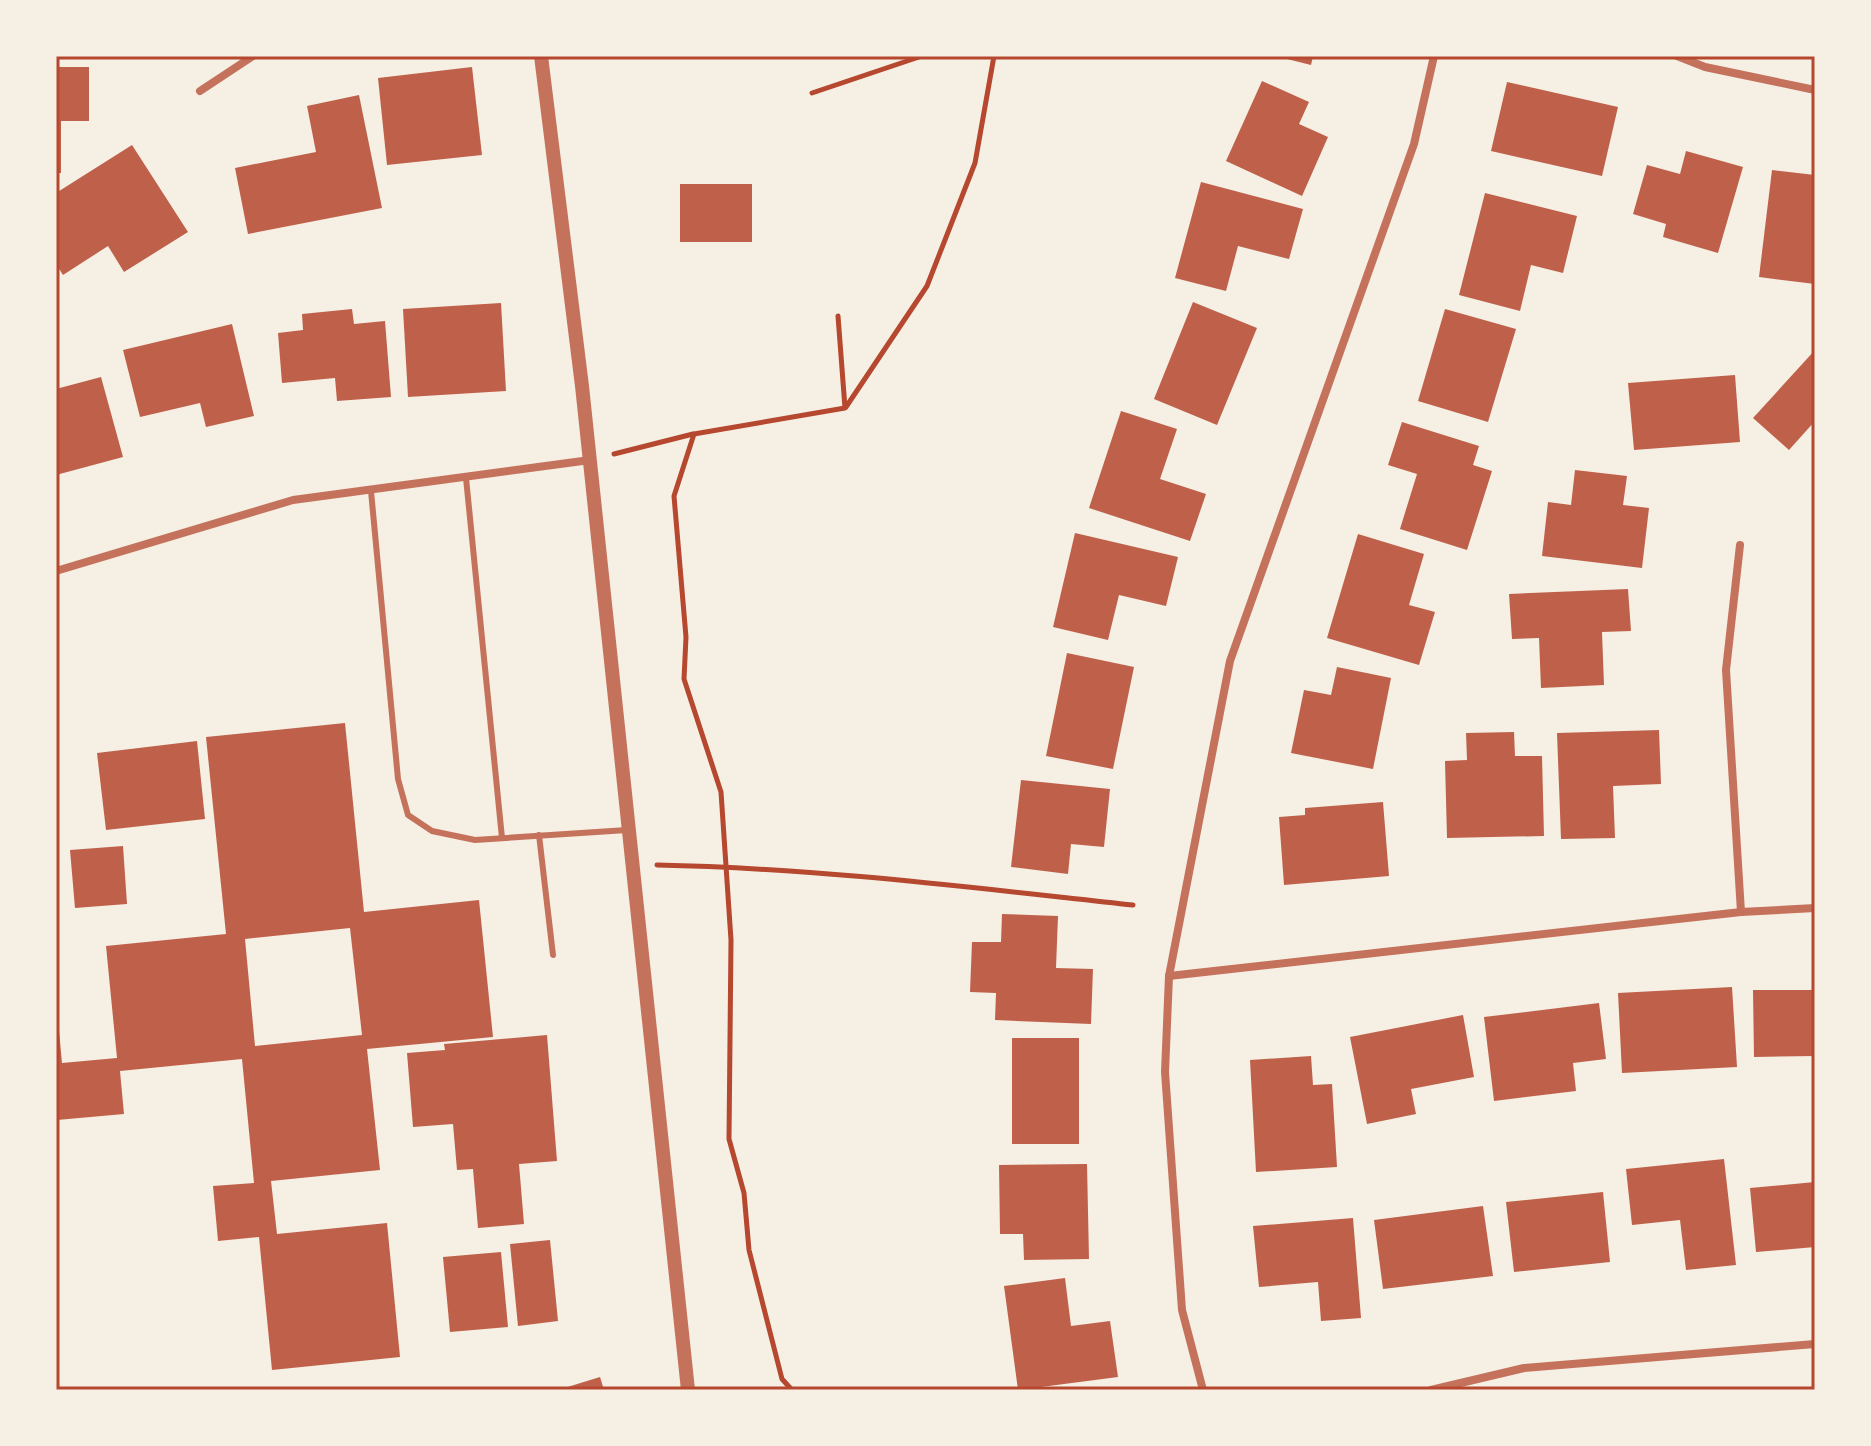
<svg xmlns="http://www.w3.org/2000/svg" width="1871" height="1446" font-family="Inter,sans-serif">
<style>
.building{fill:#bf614a;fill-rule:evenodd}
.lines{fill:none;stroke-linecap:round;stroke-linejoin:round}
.path{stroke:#b5482f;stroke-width:5}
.service{stroke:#c5725c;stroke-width:6}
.minor{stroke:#c5725c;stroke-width:8}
.tertiary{stroke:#c5725c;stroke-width:14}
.neatline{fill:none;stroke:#b5482f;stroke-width:3}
</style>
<rect width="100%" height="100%" fill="#f6efe4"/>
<g class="building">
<path d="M1275,56H1313L1311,65Z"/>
<path d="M56,67H89V121H61V173H56Z"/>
<path d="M472,67L482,155L387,165L378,78Z"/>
<path d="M1262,81L1309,102L1299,124L1328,137L1302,196L1226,161Z"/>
<path d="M1507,82L1618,107L1602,176L1491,151Z"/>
<path d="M359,95L382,208L248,234L235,168L316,152L307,106Z"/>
<path d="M132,145L188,232L124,272L108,246L63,275L56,264V193Z"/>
<path d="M1686,151L1743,167L1718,253L1663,237L1666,224L1633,214L1647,165L1680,174Z"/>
<path d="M1772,170L1815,175V284L1759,277Z"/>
<path d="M1201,182L1303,209L1289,259L1238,246L1226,291L1175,278Z"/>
<rect x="680" y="184" width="72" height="58"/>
<path d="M1485,193L1577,216L1563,273L1531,265L1520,311L1459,295Z"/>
<path d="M1193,302L1257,328L1217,425L1154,399Z"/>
<path d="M501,303L506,391L408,397L403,309Z"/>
<path d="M352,309L354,324L385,321L391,397L337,401L335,378L282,383L278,333L303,330L302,314Z"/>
<path d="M1445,309L1516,329L1488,422L1418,401Z"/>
<path d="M232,324L254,416L206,427L200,403L140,417L123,350Z"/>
<path d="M1815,350V421L1789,450L1753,418Z"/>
<path d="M1735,375L1740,442L1634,450L1628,383Z"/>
<path d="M101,377L123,457L56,475V389Z"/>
<path d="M1121,411L1177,429L1160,479L1206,494L1190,541L1089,508Z"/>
<path d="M1402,422L1479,446L1473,465L1492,471L1467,550L1400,529L1417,474L1388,465Z"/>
<path d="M1575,470L1627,476L1623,505L1649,508L1642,568L1542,556L1548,502L1571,505Z"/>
<path d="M1075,533L1178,557L1166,606L1119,595L1108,640L1053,627Z"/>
<path d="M1358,534L1424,554L1409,605L1435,612L1419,665L1327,638Z"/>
<path d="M1628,589L1631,631L1602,632L1604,685L1541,688L1539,638L1512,639L1509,594Z"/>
<path d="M1067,653L1134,667L1113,769L1046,756Z"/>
<path d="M1337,667L1391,678L1373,769L1291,753L1304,690L1331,695Z"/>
<path d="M345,723L364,912L479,900L493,1037L367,1049L380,1170L271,1181L277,1234L387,1223L400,1357L272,1370L259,1237L218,1241L213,1186L254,1183L242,1059L120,1071L124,1114L57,1120L56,1020H58L62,1063L117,1058L106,946L226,934L206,737ZM350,928L362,1035L255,1046L245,939Z"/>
<path d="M1659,730L1661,784L1613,786L1615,838L1561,839L1557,733Z"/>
<path d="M1514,732L1515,756H1542L1544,836L1447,838L1445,761L1467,760L1466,733Z"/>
<path d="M197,741L205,819L106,830L97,753Z"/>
<path d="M1021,780L1110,789L1104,847L1071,844L1068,874L1011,867Z"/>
<path d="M1383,802L1389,876L1284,885L1279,817L1305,815V808Z"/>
<path d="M123,846L127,904L75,908L70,850Z"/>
<path d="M1002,914L1058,916L1056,968L1093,969L1091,1024L995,1020L996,993L970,992L972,942H1001Z"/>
<path d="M1732,987L1737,1067L1622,1073L1618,993Z"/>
<path d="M1753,990H1815V1056L1754,1057Z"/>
<path d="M1599,1003L1606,1059L1573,1063L1576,1091L1494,1101L1484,1017Z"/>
<path d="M1463,1015L1474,1077L1411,1089L1416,1114L1367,1124L1350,1037Z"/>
<path d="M547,1035L557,1161L519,1164L524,1224L478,1228L473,1169L457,1170L453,1124L413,1127L407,1053L445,1050L444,1044Z"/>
<rect x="1012" y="1038" width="67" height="106"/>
<path d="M1311,1056L1313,1085L1332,1084L1337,1167L1256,1172L1250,1060Z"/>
<path d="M1724,1159L1736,1265L1686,1270L1680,1220L1632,1225L1626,1169Z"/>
<path d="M1087,1164L1089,1259L1024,1260L1023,1234H1000L999,1165Z"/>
<path d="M1815,1182V1247L1756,1252L1750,1188Z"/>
<path d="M1603,1192L1610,1262L1514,1272L1506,1202Z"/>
<path d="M1483,1206L1493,1276L1383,1289L1374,1220Z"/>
<path d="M1353,1218L1361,1318L1321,1321L1318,1282L1259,1287L1253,1226Z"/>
<path d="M550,1240L558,1321L518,1326L510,1244Z"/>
<path d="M501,1252L508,1327L450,1332L443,1257Z"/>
<path d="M1065,1278L1071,1326L1110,1321L1118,1377L1018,1390L1004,1286Z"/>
<path d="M600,1377L604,1390H561V1389Z"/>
</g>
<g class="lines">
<g class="path">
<path d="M812,93L922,56"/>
<path d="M846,407L927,286L975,163L994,56"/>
<path d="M614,454L693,434"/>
<path d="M657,865C816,868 975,888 1133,905"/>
<path d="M792,1390L782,1379L749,1250L744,1193L729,1139L731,940L721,792L684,679L686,637L674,496L694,434L845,408L838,316"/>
</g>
<g class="service">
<path d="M466,478L502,838"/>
<path d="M371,491L398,779L408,815L432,831L475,840L627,830"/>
<path d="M539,835L553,955"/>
</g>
<g class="minor">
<path d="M1677,56L1705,67L1815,90"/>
<path d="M200,91L253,56"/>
<path d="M1740,545L1726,670L1741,912"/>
<path d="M56,571L293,500L590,460"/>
<path d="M1169,976L1741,912L1815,908"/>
<path d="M1203,1390L1182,1310L1165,1072L1169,976L1230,661L1414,144L1434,56"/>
<path d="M1431,1390L1524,1368L1815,1344"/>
</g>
<path class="tertiary" d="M541,56L582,386L688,1390"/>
</g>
<rect width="1871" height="1446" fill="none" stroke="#f6efe4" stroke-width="116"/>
<rect x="58" y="58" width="1755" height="1330" class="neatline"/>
</svg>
